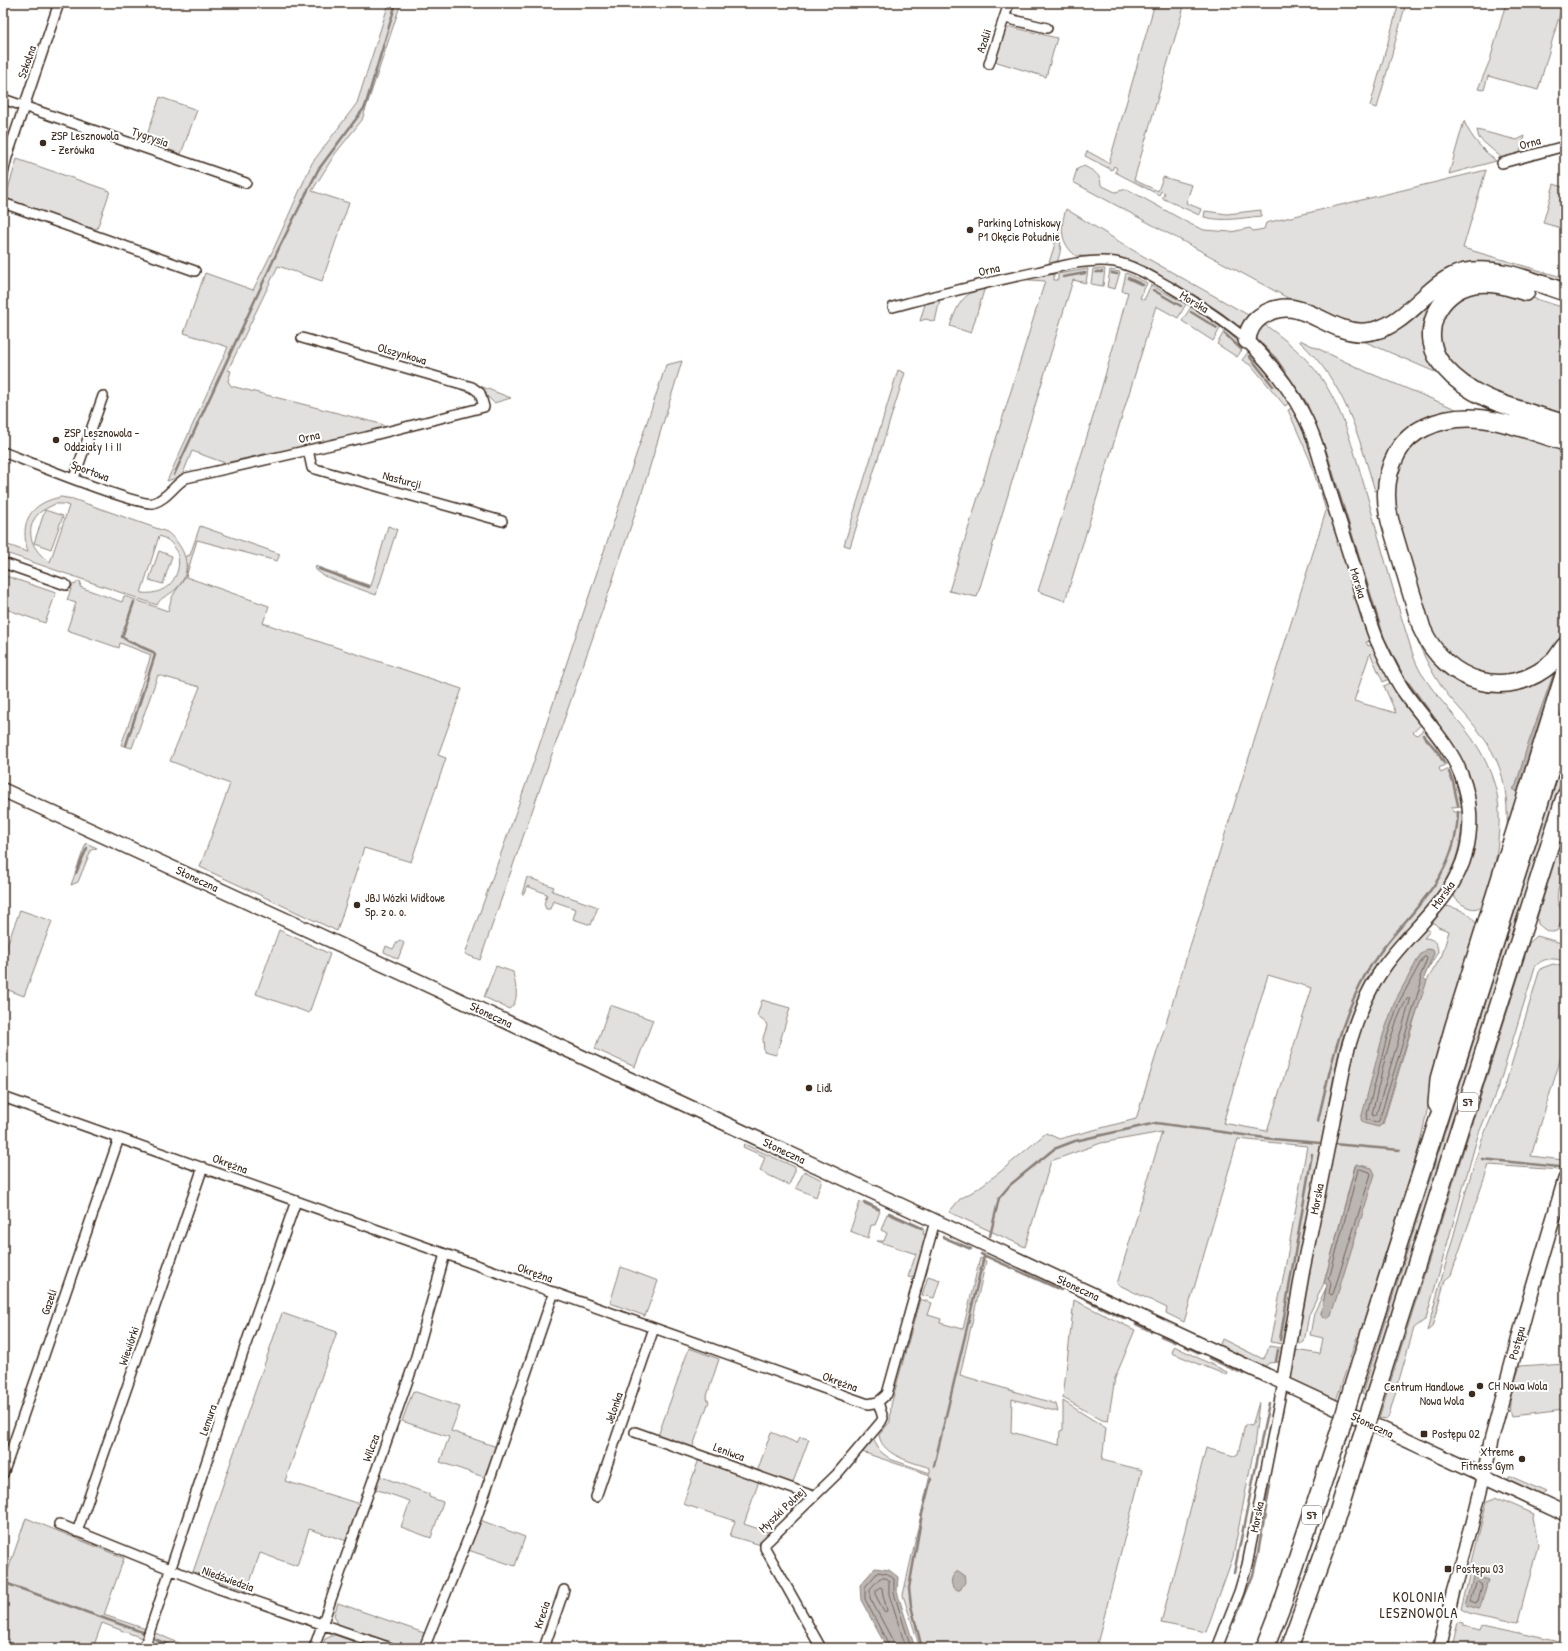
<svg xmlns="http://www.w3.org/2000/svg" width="1568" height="1651" font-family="'Patrick Hand',sans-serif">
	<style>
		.green { fill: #e2e0de; stroke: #8e857e; fill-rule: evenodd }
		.water { fill: #bcb6b3; stroke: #887e77 }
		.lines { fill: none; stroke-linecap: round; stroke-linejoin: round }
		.shore { stroke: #6f625a; stroke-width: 1 }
		.stream { stroke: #887e77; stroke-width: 2.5 }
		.minor-casing { stroke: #3b2a1e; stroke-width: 12 }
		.tertiary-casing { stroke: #3b2a1e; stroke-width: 15 }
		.secondary-casing { stroke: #3b2a1e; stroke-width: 16 }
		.motorway-casing { stroke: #3b2a1e; stroke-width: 20 }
		.minor { stroke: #fff; stroke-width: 9 }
		.tertiary { stroke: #fff; stroke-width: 12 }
		.secondary { stroke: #fff; stroke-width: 13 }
		.motorway { stroke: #fff; stroke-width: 17 }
		.motorway-bridge-casing { stroke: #3b2a1e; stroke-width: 20; stroke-linecap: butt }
		.motorway-bridge { stroke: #fff; stroke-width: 17 }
		.poi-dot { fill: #3b2a1e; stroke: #fff; stroke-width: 1.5 }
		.labels { text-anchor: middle; stroke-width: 4; stroke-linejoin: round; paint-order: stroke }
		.shield { fill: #fff; stroke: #766a62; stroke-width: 1 }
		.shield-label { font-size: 11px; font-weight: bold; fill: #3b2a1e }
		.street-label { font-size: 12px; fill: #3b2a1e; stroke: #fff }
		.poi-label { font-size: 12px; fill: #3b2a1e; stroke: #fff; text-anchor: start }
		.quarter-label { font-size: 14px; letter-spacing: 1px; fill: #3b2a1e; stroke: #fff }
	</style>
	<rect width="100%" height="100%" fill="#fff"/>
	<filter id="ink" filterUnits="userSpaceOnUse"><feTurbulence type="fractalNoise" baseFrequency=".025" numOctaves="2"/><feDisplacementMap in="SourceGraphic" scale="8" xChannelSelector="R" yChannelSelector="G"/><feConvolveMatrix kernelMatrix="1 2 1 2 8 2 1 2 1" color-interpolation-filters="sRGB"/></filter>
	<g filter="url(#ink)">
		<path class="green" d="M389,3h12l-39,117 -27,34 -23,37 37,12 -27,78 -44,-15 -50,104 3,1 -3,10 3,5 150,38 4,3 -9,2 3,3 -106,22v-2l-48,11 -33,-12 -10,25 -15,5 61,-134 -44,-14 21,-60 48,17 21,-42 38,-85 45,-60z
			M1155,3h30l-51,177 24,11 5,-14 29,8 -6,18 15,6 -2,6 -37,-17 3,-5 -4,-2 -2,4 -44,-23 2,-4 -3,-2 -2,4 -27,-14 2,-5 22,12z
			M1399,3h7l-29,105 -7,-2z
			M1506,3h57l-25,87 -50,-14 -4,14 -6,-1 12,-29z
			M1011,27l46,11 -11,39 -52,-16 9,-30z
			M160,97l37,13 -16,44 -36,-13z
			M1464,121c7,17 18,28 32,40l-47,13z
			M1477,130l40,10 8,-4 -6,19 -16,4 -24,-21z
			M17,159l93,32 -13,38 -16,-3 -76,-27z
			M1084,166c9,5 17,8 17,19l14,7 12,-3 63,35 14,6 27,2 19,-4 3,3 11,-2 2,-6 220,-53 -23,78 102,30v9l-77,-21 -100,53 -31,8 -58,-23 -226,-122 4,-13z
			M1554,184l11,4v41l-22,-6z
			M1066,209l70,43 114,64 -5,10h-7l-16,-13 -23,-15 -58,-33 -15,-6 -17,-2 -33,-1c-16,-13 -16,-29 -10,-47z
			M1261,210v6c-19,2 -38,6 -57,1l1,-6 22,3z
			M1059,231c2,13 3,21 -3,33l-8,2z
			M1088,269l-2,14 -13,-3 -96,317 -28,-6 96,-310 -28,-2 32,-7v3l5,-1v6h4v-6z
			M1093,269h12l-2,17 -12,-2z
			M1110,270l10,2 -5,17 -8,-2z
			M1126,273l21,10 -7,15 4,2 7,-15 35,19 -8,14 -22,-12 -91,295 -27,-10c32,-99 64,-198 90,-299l-6,-1z
			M1496,279l-65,35 18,64 -95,-41 80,-42z
			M985,287l-14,46 -21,-7c7,-20 12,-33 35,-39z
			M1490,288l20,3 55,17v107l-91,-31 -29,-23 -8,-35 16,-27z
			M940,299l-5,23 -9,-3 -6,2 5,-17z
			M1191,307l30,20 -8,14 -31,-20z
			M1261,322c23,16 45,34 61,57 23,35 33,76 45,116 15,55 30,110 47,163 3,7 6,14 10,19 24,37 55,58 69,103 4,11 6,23 6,35 1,18 -5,73 -14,87 -3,5 -9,8 -15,6 -6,-2 -11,-5 -15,-10l-1,-4 19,-96 -86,-145 -60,-187 -72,-124v-7z
			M1225,330l19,17 -7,10 -20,-13z
			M1300,340l67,32 96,40 -31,5 -54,73 -3,1c-17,-57 -30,-108 -75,-149z
			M1249,351l29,34 11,18 -4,3 -33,-40 -10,-6z
			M682,361l-42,138 -32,95 -128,366 -15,-6 68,-190 133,-399z
			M898,370l7,3 -55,174 -6,-2z
			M475,384l36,14 -17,5z
			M1292,408l14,28 16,52 -3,1 -9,-29 -22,-50z
			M1469,423l11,1 85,26v184l-15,22 -26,16 -26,6 -37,-11 -31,-33 -37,-115 -2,-44 29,-40z
			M1325,492l14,49 -3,1 1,4 4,-1 15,49 -4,1 1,4 4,-1 14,43 -5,1 2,4 4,-1 17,34 -6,3 -13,-29 -16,48 42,12 -12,-27 6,-3 14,21 17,21 -8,7 4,3 7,-6 9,11 15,23 -9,5 2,5 10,-5 3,8 8,30 -10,1 1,5h9c0,19 -2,38 -10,56 -19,42 -61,70 -83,111 -11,19 -20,40 -27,61 -8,29 -13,65 -19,95 -15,69 -28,139 -40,209l-13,-2 14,-68 23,-128 -69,-7 -54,183 -18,-9 1,-5 -50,-24 45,-152 -61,11 -50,18 -26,86 -76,-35 11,-13 14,-8 26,-19 46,-39 13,6 77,-20 190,-608 -5,-18zM1268,975l44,13 -45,143 -44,-8z
			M61,497l12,2 94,33c18,14 28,39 9,57 -7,7 -15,7 -19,16l-154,-53 2,-8 23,8c-9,-30 2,-49 33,-55zM55,504h9l5,2 -19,56c-17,-10 -27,-31 -12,-48 5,-5 12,-7 17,-10zM159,536c32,9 24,62 -18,57z
			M45,510l18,6 -12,33 -17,-6z
			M200,526l80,28 -3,7 -80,-21 -11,37 83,29 -6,17 199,66 -24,66 8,3 -35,104 -47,-14 -27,83 -137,-64 30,-83 -60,-23 30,-74 -42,-12 -26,73 -11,-3 12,-33 18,-57 -31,-12 -1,5 -52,-18 9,-27 -9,-3 6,-16 2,1 3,-4 3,1 -1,5 42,15 2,-6 44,15c2,-6 3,-14 7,-19 10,-14 14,-17 11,-36l4,-1z
			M388,526l9,3 -21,66 -52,-19 -8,-6 -1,-4 56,20z
			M159,551l13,5 -9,28 -14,-4z
			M3,575l53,18 -11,30 -42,-15z
			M1415,634l71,52 79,-26 -56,177 -2,-1c1,-26 0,-53 -11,-77 -11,-23 -27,-40 -44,-59 -17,-20 -28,-42 -37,-66z
			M1565,752v16l-199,628 -4,-2z
			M1565,827c0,11 1,23 0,35 -1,17 -16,36 -1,50l-6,18c-8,5 -13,0 -20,-6l-1,-6z
			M86,843l11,5 -6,2 -13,32 -7,3z
			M527,877l27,10 -2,4 46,16 -7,18 -18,-6 3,-10 -23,-8 -3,8h-4l-2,-5 3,-10 -20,-8 -3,8h-2z
			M1446,906c11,2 29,8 31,21l-44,157 -14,63 -60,190h-2l-21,64 -43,-20 -3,-6 5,-25 25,4 3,-16 -13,-3 4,-22 12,-25 -5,26 34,-148 -31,117 -15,32 -5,27 -4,2 -5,-1 56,-295 29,-71 46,-49 4,3 -6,7c9,0 14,5 14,14l-12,20 8,-19 -5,-4 -51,178 5,-3 42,-140 17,-29 7,-24 -11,-4 -7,-7 10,-13z
			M20,910l32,11 -28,75 -21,-8v-32z
			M279,930l51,24 -21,59 -53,-19z
			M1537,936l28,8v17c-12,-3 -22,-4 -30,6l-36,118 -21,50 -52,184 -12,9 -25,87 -2,4 -8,-1 150,-475z
			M400,940l4,3 -6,16 -14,-7 2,-6 7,3 5,-8z
			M1553,964l12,3v77l-34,112 32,4 -3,10 -71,-5 -38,110 -6,5 -13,47 -5,4 41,-147 14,-45 23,-53 34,-114 3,-4z
			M496,966l17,6c2,12 8,29 -4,37l-25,-12z
			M762,1000l28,8 -14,47 -12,-3 -1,-14 4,-12 -1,-3 -9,-7z
			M610,1005l43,15 -18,47 -40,-18z
			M744,1144l51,23v4l-6,14 -29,-14 5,-14 -22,-10z
			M804,1171l18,9 -6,17 -20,-9z
			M860,1202l20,9 -5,14h-4l-3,13 -18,-7z
			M887,1214l37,16 -1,4 3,1 -11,39 -4,4 -3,-1 8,-23 -39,-13h7l3,-8 -6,-3z
			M980,1258l6,3 -26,114 96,29 2,8 -46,-13 -1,33 48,13 1,-14 3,-1v-29l43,27 -4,32 40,10 -46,178h-176l-17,-53 27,-120 -68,-23 11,-13 7,12 10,8 40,14v-5c-17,-6 -48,-12 -51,-33l11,-13 1,-17 29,-106 12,4 -4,12 13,4 -1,4 23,6z
			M621,1267l37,14 -13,35 -35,-13z
			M928,1276l12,4 -6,18 -12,-3z
			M1074,1300l61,30 -20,48 -7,43 -6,-1 -39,-22z
			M282,1313l55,19 -52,149 75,23 -13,37 -38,-12 -12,37 -37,-13 -13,38 -54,-19z
			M1222,1339l41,20 4,-6 2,-7 13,2 -3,14 -10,1 -5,4 -2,-1 -43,-19z
			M1174,1346l53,26 -1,3 -54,-22z
			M689,1348l30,11 -13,40 3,2 -17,48 -34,-13z
			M1565,1363v47l-54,6c-5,-11 5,-38 9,-50z
			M413,1391l47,16 -9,24 46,16 -13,30 -44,-15 9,-25 -47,-16z
			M1259,1402l-5,46 -21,109 -27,75 -45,-9 45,-175 28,8 4,-2 7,-29 7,1z
			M771,1432l26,11 3,-6 9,2 -17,46 -35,-13z
			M699,1459l60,22 -15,43 24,8 6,-1 -13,14 -31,-9 5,-15 -52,-17z
			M379,1476l50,18v3l14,5 -12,36 -30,-11 9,-26 -35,-12z
			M1508,1476h2l36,16 -4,3 -35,-16z
			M1495,1497l39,17 -1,4 5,26 -20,78 -2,1 -47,-11 -8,-4 26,-108z
			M26,1518l98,40 -20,57 42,14 -4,9 -40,-15 -9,25h-90v-72h3z
			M480,1520l45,17 -10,29 -47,-16z
			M338,1603l89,31c-3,4 -6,13 -12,14 -18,3 -60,-16 -77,-24l-4,-9z
			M1458,1622l5,1v3l16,4 2,-5 84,18v5h-113z
			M153,1632l37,16c-16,0 -26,2 -40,-7z
			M334,1635h1l37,13h-50l3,-9z"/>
		<path class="water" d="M1556,667h4l-41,126 -6,-4 3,-4 11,-38z
			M1427,949l6,1 1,3 -10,25 3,3 -17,50 -28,93 -4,3 -15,-4 -2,-4 22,-84 12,-34 25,-46z
			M1356,1164l16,4 3,6 -44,141 -4,3 -5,-1 -1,-3 6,-30 -3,-1z
			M875,1568l14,2 9,7 -1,15 18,56h-28l-26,-48 -1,-15z
			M958,1571l6,4 1,7 -5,8h-5c-6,-6 -4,-15 3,-19z
			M1473,1576l15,4 -8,28 -14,-4z"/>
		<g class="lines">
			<path class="shore" d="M1426,957l1,2 -7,18 1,6 -42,138 -2,1 -10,-2 -1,-2 21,-81 12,-35 24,-44z
				M1409,998l1,3 -34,114 -3,1 -1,-2c9,-36 17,-84 35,-115z
				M1360,1169l10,3 1,2 -38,120 -2,1 -2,-2 2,-9 -2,-5 29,-109z
				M1478,1582l4,3 -4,16 -2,1 -5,-3 5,-16z
				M880,1587l2,1 1,7 4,15 -1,2 -2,-1 -8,-15v-5z
				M890,1648l-25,-49v-12l13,-15 10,2 6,5v14l17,55
				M895,1648l-1,-5 -24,-45v-9l10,-11h5l4,3v13l17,54"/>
			<path class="stream" d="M1096,272h6
				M1112,273l5,1
				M1063,277l22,-4
				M1128,278l15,7
				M1153,290l28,16
				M1191,312l26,16
				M1225,334l16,15
				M1262,345l14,14 30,44 20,49 58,187 19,37 34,46
				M1249,356l24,30
				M174,475l105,-227 39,-78 47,-63 31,-104
				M319,569l50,18
				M1423,735l14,16 7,12
				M126,745l29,-90 -2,-3 -25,-11 -6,-4 12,-35
				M1449,772l4,10 5,23
				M76,873l11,-25
				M1318,1121c11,-49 22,-99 46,-144 33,-60 92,-88 94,-165
				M1333,1144l67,6
				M1482,1159l77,8
				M864,1202l15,7
				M889,1213l33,15
				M990,1236l9,-38 11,-13 44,-36 21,-8 81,-18 117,16 47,4
				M943,1237l28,12
				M981,1254l80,36
				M1088,1301l38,18
				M1136,1324l15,7
				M1161,1336l14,6
				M1280,1340l32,-186
				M1185,1346l15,7
				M1209,1358l35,16
				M1276,1361l2,-11
				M934,1466l50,-210
				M1234,1573l35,-170
				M5,1583l140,50
				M1234,1622l19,-47 5,-22 12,-68
				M155,1639l20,9
				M922,1648l-11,-42 -2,-18 13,-74 9,-35
				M1433,1648l1,-7"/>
			<defs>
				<path id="minor" d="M1005,18l42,10
					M989,64l20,-61
					M3,99l243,84
					M1502,163l63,-17
					M3,174l4,-17 52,-154
					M3,203l192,68
					M893,307c48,-13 96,-25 144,-35 25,-6 52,-14 78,-10 20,4 37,15 55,25 27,16 53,33 77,53
					M308,450l4,18 190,53
					M3,452c21,8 137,55 150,51 13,-3 22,-19 33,-25l180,-41 118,-30 -4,-14 -8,-6 -170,-49
					M74,478l29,-82
					M3,563l63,22
					M3,1097l865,307 10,-2 9,-8 48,-173
					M635,1432l178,64
					M3,1474l116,-336
					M596,1497l58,-169
					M59,1524l158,64 174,60
					M77,1532l126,-365
					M144,1648l107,-319 45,-128
					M314,1648l101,-288 30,-106
					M424,1648l52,-129 78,-227
					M544,1648l20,-58
					M821,1648l-56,-100v-4l72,-70 44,-52 2,-4 -5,-16
					M1217,1648l22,-56 8,-27 36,-182"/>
				<path id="tertiary" d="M1440,1648l13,-57 18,-62 13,-53"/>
				<path id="secondary" d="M1247,340c22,22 42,46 56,74 12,22 18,48 25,72 9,29 18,57 27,85 7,23 13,47 22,69 8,17 16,35 26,50 20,29 47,54 59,87 9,23 10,51 4,75 -12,47 -55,77 -82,115 -18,25 -28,54 -37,84l-44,218 -20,114
					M3,790l405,186 1157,538
					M1484,1476l7,-35 35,-130 39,-132"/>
				<path id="motorway" d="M1526,292c-17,-5 -34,-11 -51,-8 -40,7 -58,54 -30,84 29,34 79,42 120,56
					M1247,340c1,-10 5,-17 13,-23 39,-28 66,18 105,15 42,-2 62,-52 100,-60 33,-6 69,10 100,20
					M1565,442c-45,-14 -93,-37 -139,-15 -12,5 -23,15 -29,26 -12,22 -13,45 -7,68l32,108c24,54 86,74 132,32 4,-4 7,-10 11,-15
					M1437,1104l2,-25 15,-53 111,-354
					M1352,1389l213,-666
					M1374,1398l191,-601
					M1265,1648l19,-49 56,-169
					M1289,1648l47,-129 25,-80"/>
			</defs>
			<use href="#minor" class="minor-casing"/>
			<use href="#tertiary" class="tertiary-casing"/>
			<use href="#secondary" class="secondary-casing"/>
			<use href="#motorway" class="motorway-casing"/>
			<use href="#minor" class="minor"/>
			<use href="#tertiary" class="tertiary"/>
			<use href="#secondary" class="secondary"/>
			<use href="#motorway" class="motorway"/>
			<defs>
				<path id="motorway-bridge" d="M1340,1430l12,-41
					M1361,1439l13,-41"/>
			</defs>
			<use href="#motorway-bridge" class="motorway-bridge-casing"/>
			<use href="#motorway-bridge" class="motorway-bridge"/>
		</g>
	</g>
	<g class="poi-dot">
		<circle cx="43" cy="143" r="4"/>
		<circle cx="970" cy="230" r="4"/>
		<circle cx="56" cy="440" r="4"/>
		<circle cx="357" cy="905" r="4"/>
		<circle cx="809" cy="1088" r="4"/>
		<circle cx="1480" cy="1386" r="4"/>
		<circle cx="1472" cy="1394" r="4"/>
		<rect x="1420" y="1430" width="8" height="8" rx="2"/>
		<circle cx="1522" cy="1459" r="4"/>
		<rect x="1444" y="1565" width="8" height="8" rx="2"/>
	</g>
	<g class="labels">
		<g class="shield">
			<rect x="1458" y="1093" width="20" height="18" rx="3"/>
			<rect x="1302" y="1506" width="20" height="18" rx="3"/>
		</g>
		<g class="shield-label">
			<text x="1468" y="1106">S7</text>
			<text x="1312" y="1519">S7</text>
		</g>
		<g class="street-label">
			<text transform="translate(984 41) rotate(-72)" y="4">Azalii</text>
			<text transform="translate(27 62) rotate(-71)" y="4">Szkolna</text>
			<text transform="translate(150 137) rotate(19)" y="4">Tygrysia</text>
			<text transform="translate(1530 143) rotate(-15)" y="4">Orna</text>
			<text transform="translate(989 270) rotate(-13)" y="4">Orna</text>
			<text transform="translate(1194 302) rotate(31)" y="4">Morska</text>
			<text transform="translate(402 354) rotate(16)" y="4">Olszynkowa</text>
			<text transform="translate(309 437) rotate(-13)" y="4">Orna</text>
			<text transform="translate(90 471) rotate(20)" y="4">Sportowa</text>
			<text transform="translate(402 480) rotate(15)" y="4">Nasturcji</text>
			<text transform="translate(1358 583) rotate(73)" y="4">Morska</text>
			<text transform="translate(197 879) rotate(25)" y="4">Słoneczna</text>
			<text transform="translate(1443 895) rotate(-54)" y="4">Morska</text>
			<text transform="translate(491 1015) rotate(25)" y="4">Słoneczna</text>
			<text transform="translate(784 1151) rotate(25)" y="4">Słoneczna</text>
			<text transform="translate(230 1164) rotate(20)" y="4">Okrężna</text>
			<text transform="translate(1317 1199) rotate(-79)" y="4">Morska</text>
			<text transform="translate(535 1273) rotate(19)" y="4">Okrężna</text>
			<text transform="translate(1078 1288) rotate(25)" y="4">Słoneczna</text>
			<text transform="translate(49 1302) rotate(-71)" y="4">Gazeli</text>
			<text transform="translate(1517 1343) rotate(-75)" y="4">Postępu</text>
			<text transform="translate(129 1346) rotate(-71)" y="4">Wiewiórki</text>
			<text transform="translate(840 1382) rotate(20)" y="4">Okrężna</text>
			<text transform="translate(614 1408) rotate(-71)" y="4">Jelonka</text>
			<text transform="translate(208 1420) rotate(-71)" y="4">Lemura</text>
			<text transform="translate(1372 1425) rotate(25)" y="4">Słoneczna</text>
			<text transform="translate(371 1448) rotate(-70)" y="4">Wilcza</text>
			<text transform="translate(729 1452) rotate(20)" y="4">Leniwca</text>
			<text transform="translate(782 1510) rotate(-44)" y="4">Myszki Polnej</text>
			<text transform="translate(1257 1517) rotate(-79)" y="4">Morska</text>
			<text transform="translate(228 1579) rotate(20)" y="4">Niedźwiedzia</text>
			<text transform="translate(542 1615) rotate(-72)" y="4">Krecia</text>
		</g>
		<g class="poi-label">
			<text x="51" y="140">ZSP Lesznowola<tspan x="51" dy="14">- Zerówka</tspan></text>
			<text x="978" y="227">Parking Lotniskowy<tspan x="978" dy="14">P1 Okęcie Południe</tspan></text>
			<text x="64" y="437">ZSP Lesznowola -<tspan x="64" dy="14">Oddziały I i II</tspan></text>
			<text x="365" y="902">JBJ Wózki Widłowe<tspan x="365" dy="14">Sp. z o. o.</tspan></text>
			<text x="817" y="1092">Lidl</text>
			<text x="1488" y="1390">CH Nowa Wola</text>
			<text x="1464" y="1391" text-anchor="end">Centrum Handlowe<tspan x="1464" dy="14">Nowa Wola</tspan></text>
			<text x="1432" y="1438">Postępu 02</text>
			<text x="1514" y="1456" text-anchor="end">Xtreme<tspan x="1514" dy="14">Fitness Gym</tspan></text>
			<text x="1456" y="1573">Postępu 03</text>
		</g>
		<g class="quarter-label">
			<text x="1419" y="1602">KOLONIA<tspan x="1419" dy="16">LESZNOWOLA</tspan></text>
		</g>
	</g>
	<rect width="1568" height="1651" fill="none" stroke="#fff" stroke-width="16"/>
	<rect x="8" y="8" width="1552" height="1635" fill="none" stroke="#3b2a1e" stroke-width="1.5" filter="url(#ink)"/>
</svg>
